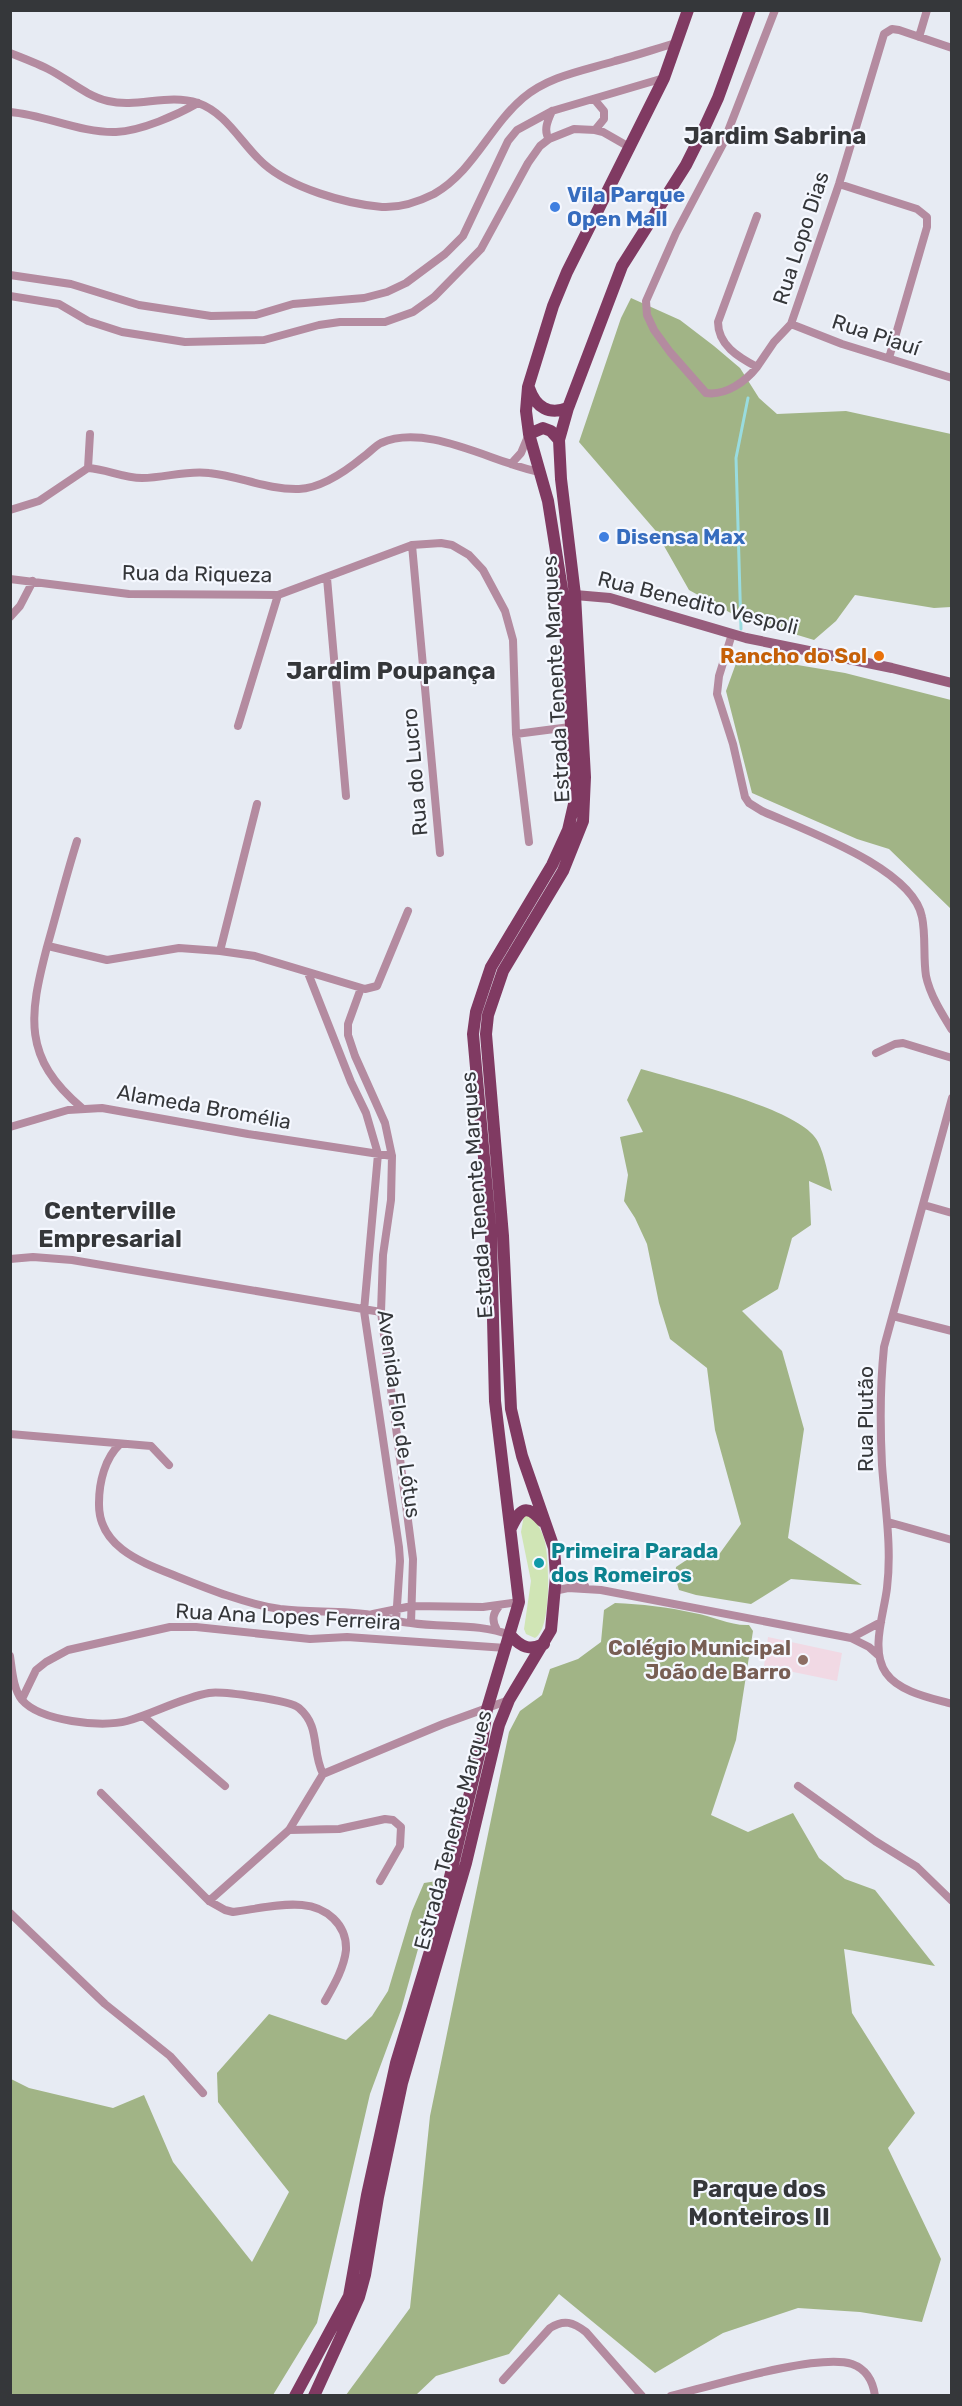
<svg xmlns="http://www.w3.org/2000/svg" width="962" height="2406" font-family="Rubik,sans-serif">
	<style>
		.education { fill: #f1d9e4 }
		.green { fill: #d0e5b5 }
		.forest { fill: #a1b486 }
		.lines { fill: none; stroke-linecap: round; stroke-linejoin: round }
		.stream { stroke: #99dcdf; stroke-width: 3 }
		.street { stroke: #b48ba0; stroke-width: 8 }
		.secondary { stroke: #975d7c; stroke-width: 10 }
		.primary { stroke: #803a62; stroke-width: 12 }
		.shop-dot { fill: #3f7fe0; stroke: #f5f8ff; stroke-width: 2 }
		.food-dot { fill: #e8710a; stroke: #f5f8ff; stroke-width: 2 }
		.culture-dot { fill: #0f9aa8; stroke: #f5f8ff; stroke-width: 2 }
		.education-dot { fill: #8d6e63; stroke: #f5f8ff; stroke-width: 2 }
		.labels { text-anchor: middle; stroke-width: 4.5; stroke-linejoin: round; paint-order: stroke }
		.shop-label { font-size: 21px; font-weight: bold; fill: #366cbe; stroke: #f5f8ff; text-anchor: start }
		.street-label { font-size: 21px; fill: #35373a; stroke: #f5f8ff }
		.food-label { font-size: 21px; font-weight: bold; fill: #c56008; stroke: #f5f8ff; text-anchor: end }
		.culture-label { font-size: 21px; font-weight: bold; fill: #0d838f; stroke: #f5f8ff; text-anchor: start }
		.education-label { font-size: 21px; font-weight: bold; fill: #785e54; stroke: #f5f8ff; text-anchor: end }
		.quarter-label { font-size: 24px; font-weight: bold; fill: #35373a; stroke: #f5f8ff }
	</style>
	<rect width="100%" height="100%" fill="#e7ebf3"/>
	<path class="education" d="M768,1637l74,16 -5,28 -73,-15z"/>
	<path class="green" d="M524,1515l9,2c5,8 10,16 12,25 4,18 7,87 -10,96l-9,-4 -2,-5 7,-48 -10,-49z"/>
	<path class="forest" d="M631,298l49,22 34,26 26,22 19,30 18,16 69,-3 105,23v173l-17,1 -79,-13 -19,26 -22,19 -76,-23 -49,-27 -34,-60 -76,-88 42,-124z
		M739,655l106,18 106,27v209l-62,-60 -32,-10 -105,-46 -26,-102z
		M641,1069c37,11 162,40 177,73 7,14 10,33 14,49l-23,-10 2,44 -19,13 -14,51 -36,22 40,40 22,78 -16,109 74,47 -71,-6 -40,25 -55,-9 -17,-5 -4,-14 1,-9 12,-8 27,1 26,-36 -26,-94 -8,-62 -37,-29 -11,-36 -12,-59 -12,-26 -11,-17 4,-26 -8,-38 23,-5 -16,-32z
		M615,1603c26,1 53,4 79,10 18,3 37,13 55,12l4,6 -17,109 -25,75 37,17 45,-19 26,45 26,21 30,11 60,76 -91,-17 8,64 63,100 -27,35 53,111 -19,63 -62,-10 -62,-4 -75,25 -68,40 -96,-79 -50,60 -73,22 -20,19h-70l64,-87 20,-192 79,-384 11,-21 22,-16 8,-26 28,-10 23,-17 3,-32z
		M437,1881l-36,129 -31,84 -53,229 -44,72h-262v-316l18,9 84,20 31,-13 29,67 79,100 37,-70 -71,-90 -1,-29 52,-59 77,26 26,-24 16,-25 24,-80 12,-28z"/>
	<g class="lines">
		<path class="stream" d="M741,629l-5,-171 12,-60"/>
		<path class="street" d="M919,37l8,-27
			M10,53c13,5 26,10 38,16 20,10 38,27 60,32 30,7 60,-8 90,2 29,10 44,42 66,61 27,24 82,40 118,43 18,1 36,-5 52,-13 40,-23 55,-67 89,-96 26,-22 59,-27 92,-37 20,-5 40,-12 61,-18
			M594,99l10,12v8l-9,11
			M10,112c36,3 70,21 106,20 25,-1 61,-17 82,-29
			M549,139c-6,-9 -1,-19 3,-28
			M839,184l78,25 10,8v10l-38,131
			M757,216l-39,106c0,23 20,35 39,45l17,-25 17,-18
			M10,275l61,9 68,21 72,11 45,-1 37,-11 71,-6 23,-6 19,-9 39,-29 18,-18 45,-95 9,-11 35,-19 112,-33
			M10,296l49,8 29,17 34,11 63,10 79,-2 55,-15 21,-3h45l28,-10 21,-15 47,-48 47,-86 12,-17 9,-7 25,-10 21,1 8,2 28,16
			M791,324l48,-140 45,-150 8,-5 7,1 53,18
			M791,324l51,20 110,34
			M757,367c-11,14 -31,29 -51,26l-36,-41 -16,-22 -7,-15 -1,-14 30,-68 47,-89 52,-134
			M511,464l10,-11 8,-19
			M88,468l2,-34
			M10,510l29,-9 49,-33c18,1 35,10 54,10 23,0 44,-8 67,-5 30,3 59,17 90,16 23,-1 47,-18 64,-32 6,-4 12,-11 18,-14 46,-21 114,21 159,29
			M412,545l28,308
			M327,578l19,218
			M10,579l119,15 149,1 134,-50 29,-2 11,2 17,10 14,15 22,41 8,29 3,94 13,108
			M10,617l10,-11 13,-25
			M732,634l-13,42 -2,18 16,50 12,53 4,6 13,8c42,19 151,57 160,106 4,19 1,40 4,59 4,19 16,38 26,54
			M238,726l40,-131
			M516,734l54,-7
			M77,841c-11,35 -20,71 -30,106 -18,69 -25,111 35,161
			M48,946l59,14 72,-12 41,3 35,5 110,33 12,-3 31,-75
			M220,951l37,-147
			M308,973l43,109 15,31 12,41 -14,157 35,236 1,14 -4,60
			M361,988l-13,36v11l7,21 30,67 7,33 -1,44 -8,55 -2,57 32,247 -2,64
			M876,1053l19,-9 8,-1 49,15
			M952,1098l-68,249c-4,39 -4,79 -2,118 3,42 10,82 5,123 -3,26 -17,62 -1,85 13,19 45,25 66,31
			M10,1127l58,-17 34,-2 146,26 144,22
			M924,1205l28,8
			M10,1259l23,-2 39,3 309,52
			M893,1316l59,15
			M10,1434l141,12 18,19
			M120,1444c-15,14 -21,38 -21,59 -1,42 39,58 72,71 35,14 71,29 109,35 30,4 61,1 91,6 13,2 26,7 40,8 33,5 68,0 99,12
			M888,1522l64,18
			M557,1571l7,7 21,8
			M554,1591l14,-3 33,2 250,48 30,-16
			M373,1614l39,-8 71,1 36,-5
			M497,1630c-6,-10 -4,-17 3,-25
			M851,1638l18,9 9,8
			M10,1656c2,13 3,33 12,44 18,21 80,28 105,21 28,-8 54,-23 82,-28 13,-2 81,7 90,15 22,19 12,42 24,66
			M22,1699l14,-29 10,-8 22,-12 102,-23h26l114,12 37,-2 159,11
			M143,1716l82,70
			M323,1774l120,-50 66,-24
			M798,1786l77,55 42,26 35,34
			M101,1793l108,108 16,9 8,2c23,-3 47,-9 69,-7 24,2 45,19 44,45 -2,18 -12,35 -21,51
			M289,1830l50,-1 46,-10 8,1 8,7 -1,19 -20,35
			M209,1901l80,-71 34,-56
			M10,1913l95,91 65,52 33,37
			M503,2380l47,-52c14,-9 23,-6 36,4l56,64
			M671,2396c40,-10 146,-43 181,-32 14,5 21,17 23,32"/>
		<path class="secondary" d="M575,595l35,3 136,40 146,30 60,15"/>
		<path class="primary" d="M529,388c7,20 20,27 39,20
			M529,434l14,-6 8,3 8,9
			M511,1528c9,-19 15,-25 31,-7
			M510,1635c11,12 19,16 34,9
			M295,2396l54,-100 18,-101 29,-132 45,-148 41,-173 5,-33 32,-107 -24,-201 -4,-165 -18,-202 3,-22 15,-45 61,-102 16,-35 6,-26 -1,-46 -10,-163 -15,-94 -19,-67 -3,-23 2,-24 25,-81 14,-34 97,-194 24,-68
			M314,2396l45,-99 6,-22 13,-78 24,-114 64,-220 33,-138 10,-25 42,-70 5,-54 -2,-28 -32,-92 -11,-47 -8,-173 -17,-202 2,-19 15,-44 60,-100 20,-50 2,-44 -10,-182 -14,-116 -2,-39 9,-32 54,-142 64,-101 15,-30 17,-37 32,-88"/>
	</g>
	<g class="shop-dot">
		<circle cx="555" cy="207" r="6"/>
		<circle cx="604" cy="537" r="6"/>
	</g>
	<circle class="food-dot" cx="879" cy="656" r="6"/>
	<circle class="culture-dot" cx="539" cy="1563" r="6"/>
	<circle class="education-dot" cx="803" cy="1660" r="6"/>
	<g class="labels">
		<g class="shop-label">
			<text x="567" y="202">Vila Parque<tspan x="567" dy="24">Open Mall</tspan></text>
			<text x="616" y="544">Disensa Max</text>
		</g>
		<g class="street-label">
			<text transform="translate(801 238) rotate(-72)" y="7">Rua Lopo Dias</text>
			<text transform="translate(876 335) rotate(18)" y="7">Rua Piauí</text>
			<text transform="translate(197 574) rotate(1)" y="7">Rua da Riqueza</text>
			<text transform="translate(698 603) rotate(14)" y="7">Rua Benedito Vespoli</text>
			<text transform="translate(556 679) rotate(-93)" y="7">Estrada Tenente Marques</text>
			<text transform="translate(415 772) rotate(-95)" y="7">Rua do Lucro</text>
			<text transform="translate(204 1107) rotate(10)" y="7">Alameda Bromélia</text>
			<text transform="translate(477 1195) rotate(-94)" y="7">Estrada Tenente Marques</text>
			<text transform="translate(399 1414) rotate(82)" y="7">Avenida Flor de Lótus</text>
			<text transform="translate(866 1419) rotate(-90)" y="7">Rua Plutão</text>
			<text transform="translate(288 1617) rotate(3)" y="7">Rua Ana Lopes Ferreira</text>
			<text transform="translate(453 1830) rotate(-75)" y="7">Estrada Tenente Marques</text>
		</g>
		<g class="food-label">
			<text x="867" y="663">Rancho do Sol</text>
		</g>
		<g class="culture-label">
			<text x="551" y="1558">Primeira Parada<tspan x="551" dy="24">dos Romeiros</tspan></text>
		</g>
		<g class="education-label">
			<text x="791" y="1655">Colégio Municipal<tspan x="791" dy="24">João de Barro</tspan></text>
		</g>
		<g class="quarter-label">
			<text x="775" y="144">Jardim Sabrina</text>
			<text x="391" y="679">Jardim Poupança</text>
			<text x="110" y="1219">Centerville<tspan x="110" dy="28">Empresarial</tspan></text>
			<text x="759" y="2197">Parque dos<tspan x="759" dy="28">Monteiros II</tspan></text>
		</g>
	</g>
	<rect width="962" height="2406" fill="none" stroke="#35373a" stroke-width="24"/>
</svg>
